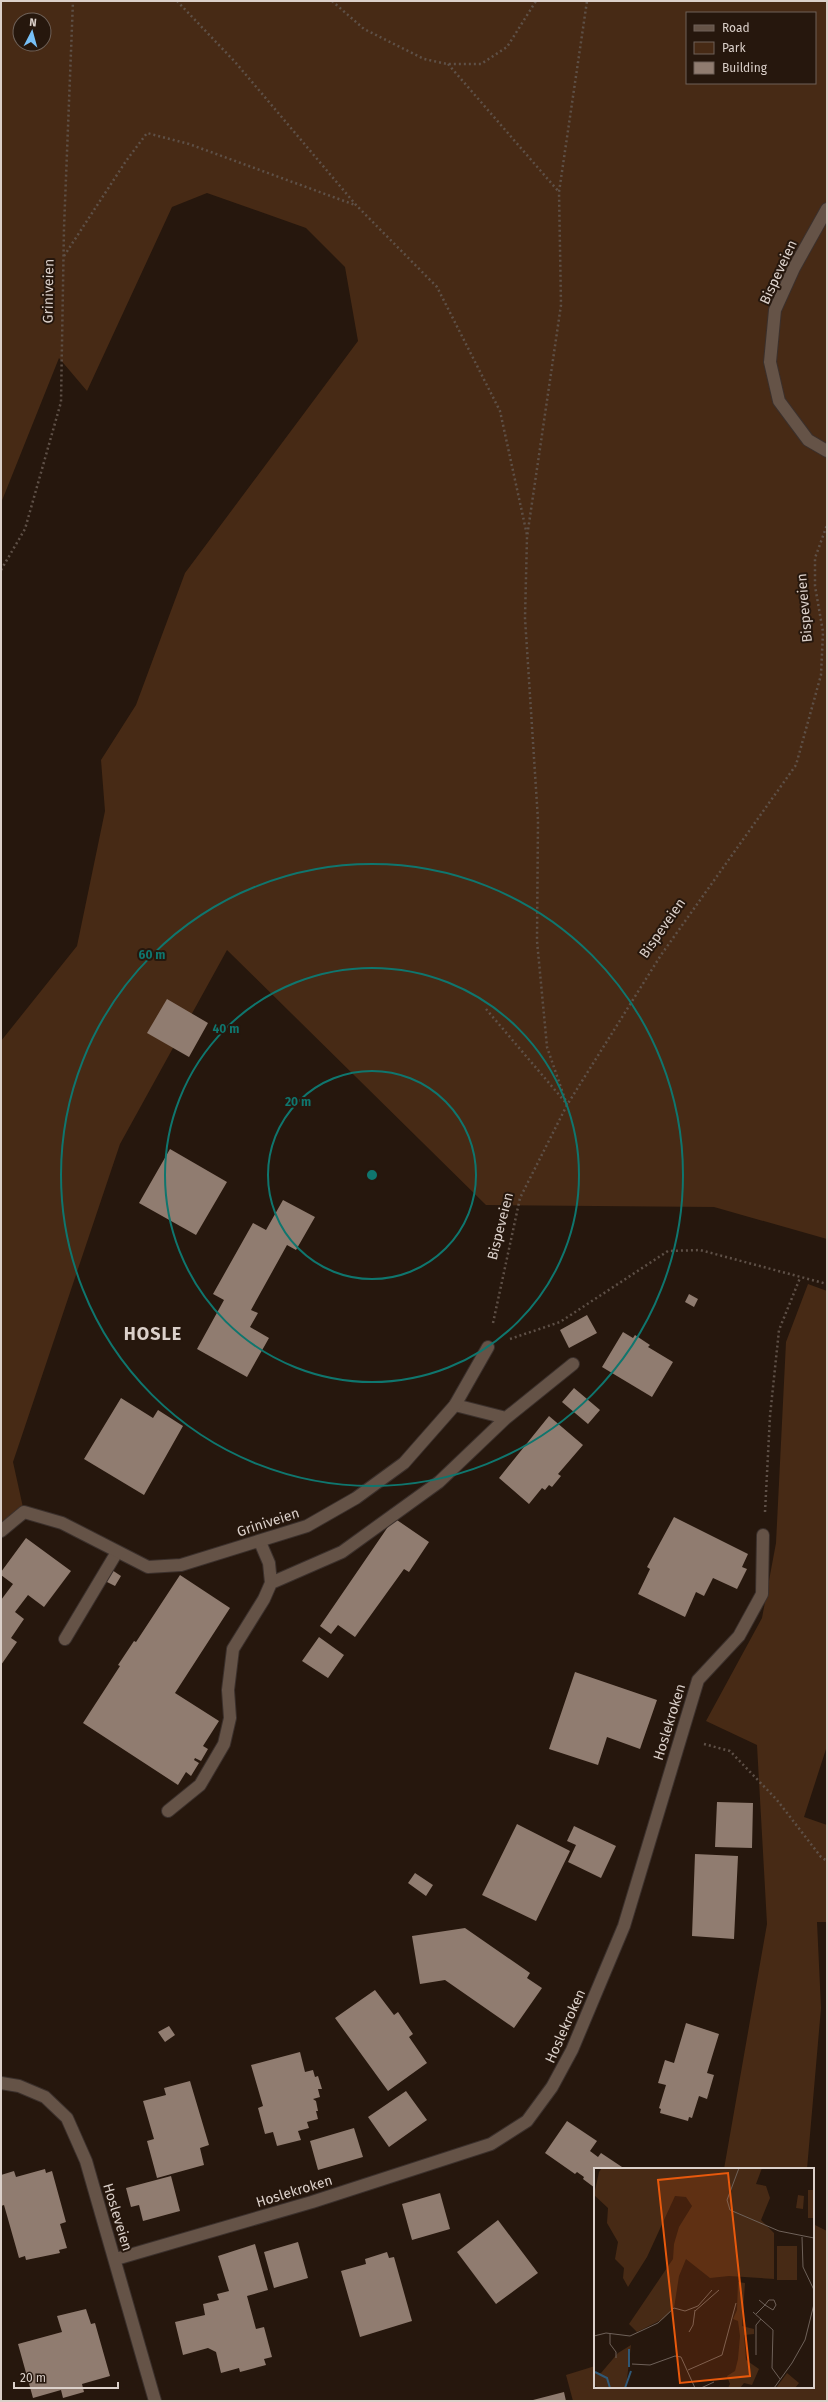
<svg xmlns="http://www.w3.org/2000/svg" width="828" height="2402" font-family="'Fira Sans',sans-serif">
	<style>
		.green { fill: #472a15; fill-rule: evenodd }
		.building { fill: #907c70 }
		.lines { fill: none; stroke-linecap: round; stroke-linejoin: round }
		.lane-casing { stroke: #3b302c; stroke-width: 14 }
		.street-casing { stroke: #3b302c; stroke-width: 14 }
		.secondary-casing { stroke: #3b302c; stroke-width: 14 }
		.path { stroke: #5e5047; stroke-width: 2.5; stroke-dasharray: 2 3; stroke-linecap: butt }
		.lane { stroke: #655347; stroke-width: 12 }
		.street { stroke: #655347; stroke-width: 12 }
		.secondary { stroke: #655347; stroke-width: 12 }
		.ring { fill: none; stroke: #0f766e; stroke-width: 2 }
		.labels { text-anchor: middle; stroke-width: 4; stroke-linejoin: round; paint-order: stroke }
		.street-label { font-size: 14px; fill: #dbd0ca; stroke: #26170d }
		.district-label { font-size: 18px; font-weight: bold; letter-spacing: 1px; fill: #dbd0ca; stroke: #26170d }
		.inset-river { fill: none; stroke: #305876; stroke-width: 2 }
		.inset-road { fill: none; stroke: #6e6159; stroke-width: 1 }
		.view { fill: #e8590c; fill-opacity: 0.15; stroke: #e8590c; stroke-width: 2 }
		.inset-edge { fill: none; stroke: #dbd0ca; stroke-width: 2 }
		.centre { fill: #0f766e; stroke: #26170d; stroke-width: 2 }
		.ring-label { font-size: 12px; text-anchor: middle; font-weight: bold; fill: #0f766e; stroke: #26170d; stroke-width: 4; stroke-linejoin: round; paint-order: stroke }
	</style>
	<rect width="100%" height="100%" fill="#26170d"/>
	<path class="green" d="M1,1h826v1238l-113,-32 -228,-2 -259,-255 -107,194 -107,318 11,50 -23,24v-495l76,-95 28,-135 -4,-51 35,-55 49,-132 173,-232 -13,-74 -39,-39 -99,-35 -35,14 -85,184 -28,-33 -58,145zM687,13h128v70h-128zM20,20h24v24h-24z
		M808,1284l19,7v455l-23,71 23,8v97h-10l4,86 -14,161h-83l43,-245 -10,-179 -51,-24 56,-103 14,-75 10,-201z
		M813,2224l14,7v170h-254l-7,-26 29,-9v21h218z"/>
	<path class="building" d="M167,999l41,24 -19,34 -42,-24z
		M170,1149l57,33 -31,53 -57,-32z
		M283,1200l32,17 -19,33 -9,-5 -36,65 7,3 -8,14 19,11 -22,39 -50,-28 27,-49 -11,-6 40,-71 13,7z
		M689,1294l9,5 -4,8 -9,-5z
		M587,1315l10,18 -28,15 -9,-18z
		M623,1332l10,6 2,-3 15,10 -2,2 25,15 -21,35 -50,-30z
		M574,1388l26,22 -12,14 -26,-22z
		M121,1398l32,20 5,-8 25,16 -39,69 -60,-36z
		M549,1416l34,29 -25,29 3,2 -9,11 -3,-2 -4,5 -3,-2 -13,16 -30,-26z
		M674,1517l74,37 -6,13 5,2 -10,20 -24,-11 -9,18 -8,-4 -11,25 -47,-23 12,-25 -3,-2z
		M394,1518l35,24 -20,30 -5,-3 -49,68 -17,-12 -7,9 -11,-8z
		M26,1538l45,33 -27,36 -16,-12 -13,17 9,7 -13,19 6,4 -16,23v-65l12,-16 -12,-9v-3z
		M112,1570l9,6 -6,10 -10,-5z
		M180,1575l50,33 -55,85 44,28 -16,25 5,3 -7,12 -6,-3 -1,2 5,3 -8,13 -5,-4 -8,13 -95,-62 37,-57 -2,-1 16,-24 2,1z
		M319,1637l25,18 -16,23 -26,-17z
		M575,1672l82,28 -17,49 -33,-12 -9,28 -49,-16z
		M717,1802l36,1 -1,45 -37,-1z
		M517,1824l53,27 -34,70 -54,-26z
		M574,1826l42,20 -15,32 -33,-16 8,-17 -9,-4z
		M695,1854l43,2 -4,83 -42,-3z
		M415,1873l18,12 -7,11 -18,-13z
		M465,1928l65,45 -3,5 15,10 -28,40 -69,-48 -25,4 -8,-48z
		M375,1990l19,25 4,-3 15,22 -4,3 18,26 -39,28 -53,-73z
		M686,2023l33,11 -12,39 7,2 -7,24 -8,-3 -7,22 -3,-1 -1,4 -28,-8 1,-4 -2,-1 7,-23 -8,-2 7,-23 9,3z
		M169,2026l6,9 -10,7 -7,-10z
		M300,2052l5,20 8,-2 2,7 3,-1 4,13h-4l2,8 -7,2 3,2 2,10h-2l2,8 -11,3 2,6 -11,3 3,9 -24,6 -4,-14 -8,2 -7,-26 5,-2 -12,-41z
		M190,2081l19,64 -9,3 4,17 -47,13 -10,-37 7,-2 -11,-38 23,-6 -2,-7z
		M406,2091l21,29 -38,27 -21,-30z
		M567,2121l30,20 -7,10 8,6 3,-4 24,16h-30v19l-12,-9 1,-2 -7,-5 -2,2 -30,-21z
		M354,2128l9,29 -45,13 -8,-29z
		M45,2169l1,4 6,-2 14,51 -6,2 7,24 -8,2 1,3 -34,7 -1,-4 -6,2 -15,-53 -3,1v-31l13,-4 2,6z
		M171,2176l9,35 -37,10 -4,-16 -8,2 -5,-19z
		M440,2193l10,36 -38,11 -10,-36z
		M498,2220l40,53 -42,31 -39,-52z
		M298,2242l10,36 -34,10 -10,-36z
		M255,2244l13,46 -21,6 9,33 8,-2 8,30 -8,2 2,6 -26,7 -1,-4 -18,5 -5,-21 -8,-4 -25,7 -8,-33 30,-7 -2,-11 16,-4 -2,-6 12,-3 -11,-35z
		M387,2252l2,6 5,-1 18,64 -52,16 -19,-66 25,-7 -1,-5z
		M86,2309l5,15 4,-1 15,53 -28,8 2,8 -21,6 -2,-8 -28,8 -15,-54 44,-12 -5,-16z
		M564,2392l2,9h-33v-1z"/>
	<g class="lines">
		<defs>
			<path id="lane" d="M455,1405l51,13
				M271,1583l71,-31 97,-70 67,-64 67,-54
				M65,1639l52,-87
				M168,1811l32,-26 24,-41 6,-26 -2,-28 5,-41 31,-50 7,-16 -2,-20 -9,-21"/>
			<path id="street" d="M1,1531l23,-19 38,11 86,44 33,-2 126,-39 49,-28 48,-35 51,-58 33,-58
				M1,2083l18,3 26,11 22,21 19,43 69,240
				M116,2259l196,-57 179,-58 36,-23 25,-34 20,-37 52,-124 74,-246 41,-44 23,-42 1,-59"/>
			<path id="secondary" d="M827,209l-33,59 -19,42 -5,52 9,39 29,39 19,11"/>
		</defs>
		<use href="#lane" class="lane-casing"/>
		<use href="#street" class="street-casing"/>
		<use href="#secondary" class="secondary-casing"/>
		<path class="path" d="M177,1l59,62 120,142 81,82 63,124 27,124
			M332,1l32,28 60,30 23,5h34l26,-17 29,-46
			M448,64l111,128
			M64,256l62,-95 21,-28 42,11 166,61
			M1,570l24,-41 36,-127 3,-174 9,-227
			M486,1009l80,94
			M567,1105l-20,-58 -10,-106 1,-121 -13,-202 2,-81 34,-232 -2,-113 28,-191
			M493,1323l27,-125 47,-93 94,-150 135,-190 25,-90 2,-43 -8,-46v-28l12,-33
			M510,1339l50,-17 108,-71 32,-1 127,34
			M765,1512l5,-96 9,-86 21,-52
			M704,1744l26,7 47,49 44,57 6,4"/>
		<use href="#lane" class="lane"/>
		<use href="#street" class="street"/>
		<use href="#secondary" class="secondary"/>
	</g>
	<g class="ring">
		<circle cx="372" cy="1175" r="104"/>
		<circle cx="372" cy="1175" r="207"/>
		<circle cx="372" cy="1175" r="311"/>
	</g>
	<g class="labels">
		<g class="street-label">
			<text transform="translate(778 272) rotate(-65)" y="5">Bispeveien</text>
			<text transform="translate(48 291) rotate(-89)" y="5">Griniveien</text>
			<text transform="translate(804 608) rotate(-95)" y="5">Bispeveien</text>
			<text transform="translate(662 928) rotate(-55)" y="5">Bispeveien</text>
			<text transform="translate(500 1226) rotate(-76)" y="5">Bispeveien</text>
			<text transform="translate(268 1522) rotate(-18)" y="5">Griniveien</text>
			<text transform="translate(669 1722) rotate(-73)" y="5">Hoslekroken</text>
			<text transform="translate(565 2026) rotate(-66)" y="5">Hoslekroken</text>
			<text transform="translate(294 2191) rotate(-17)" y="5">Hoslekroken</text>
			<text transform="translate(118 2217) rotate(73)" y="5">Hosleveien</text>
		</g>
		<g class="district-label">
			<text x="153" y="1340">HOSLE</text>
		</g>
	</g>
	<g transform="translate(594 2168)">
		<rect width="220" height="220" fill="#26170d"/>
		<path d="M8,0h160l-6,16 10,2 4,12 -9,22 13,13v46l-45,-3 -19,2 -24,-19 -7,17 -5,32 -11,11 -26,13 -8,-8 44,-65 1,-15 5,-17 13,-21 -6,-9 -11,-1 -28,61 -19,30 -5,-9 1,-10 -9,-9 3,-17 -11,-19 1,-15 -14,-13 5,-23zM214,22h6v28h-6zM204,27l6,1 -1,13 -7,-1zM183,78h20v34h-20zM144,114l7,1 -3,43 12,3v5l-10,1 2,25 13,9 -7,16 -8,-2 -4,5h-12l2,-4 -3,-8 8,-5 3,-12 2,-23 -2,-15 -5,-2 4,-9zM37,177l-5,43h-27l-5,-3v-12h7l17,-20zM193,205l12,10 -4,5h-19z" fill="#472a15"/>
		<path class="inset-river" d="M35,199v-18M1,204l12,6 3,10M31,220l6,-17"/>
		<path class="inset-road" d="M145,0l-12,32 3,10 49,21 35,7M208,69l1,30 11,23M101,143l24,-21M159,144l20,18 -1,38 8,11M162,146l9,-9 3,-4 1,-1h5l2,5 -3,5 -8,-5 -6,-5M95,164l4,-7 2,-15M16,166v10l6,8v6M0,168l12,-3 24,3 28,-13 16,-15 11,3 13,-5 14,-16M162,187v-30l5,-6M38,196l18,1 25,-9 6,1 14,31M94,202l34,-15 14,-52M107,220l13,-6M180,220l18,-25 13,-23 9,-36"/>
		<path class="view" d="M134,5l22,203 -70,7 -22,-203z"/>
		<rect width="220" height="220" class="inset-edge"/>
	</g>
	<circle cx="372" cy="1175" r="6" class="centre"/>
	<g class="ring-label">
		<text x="152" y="959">60 m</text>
		<text x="226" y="1033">40 m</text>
		<text x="298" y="1106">20 m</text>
	</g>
	<rect width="828" height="2402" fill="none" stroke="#dbd0ca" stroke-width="4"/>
	<rect x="686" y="12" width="130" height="72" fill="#26170d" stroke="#6e6159"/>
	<rect x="694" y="25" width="20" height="6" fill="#655347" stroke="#6e6159"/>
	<text x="722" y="32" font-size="12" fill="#dbd0ca">Road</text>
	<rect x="694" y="42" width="20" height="12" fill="#472a15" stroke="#6e6159"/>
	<text x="722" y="52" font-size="12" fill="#dbd0ca">Park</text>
	<rect x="694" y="62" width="20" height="12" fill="#907c70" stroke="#6e6159"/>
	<text x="722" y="72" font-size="12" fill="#dbd0ca">Building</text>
	<g transform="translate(32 32) rotate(6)"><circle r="19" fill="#26170d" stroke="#6e6159"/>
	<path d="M0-3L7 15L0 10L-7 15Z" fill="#77c0f7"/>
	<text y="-6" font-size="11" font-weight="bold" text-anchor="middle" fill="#dbd0ca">N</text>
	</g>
	<path d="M14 2382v6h104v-6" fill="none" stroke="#dbd0ca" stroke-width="2"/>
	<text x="20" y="2382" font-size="12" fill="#dbd0ca" stroke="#26170d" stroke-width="3" paint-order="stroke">20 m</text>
</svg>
